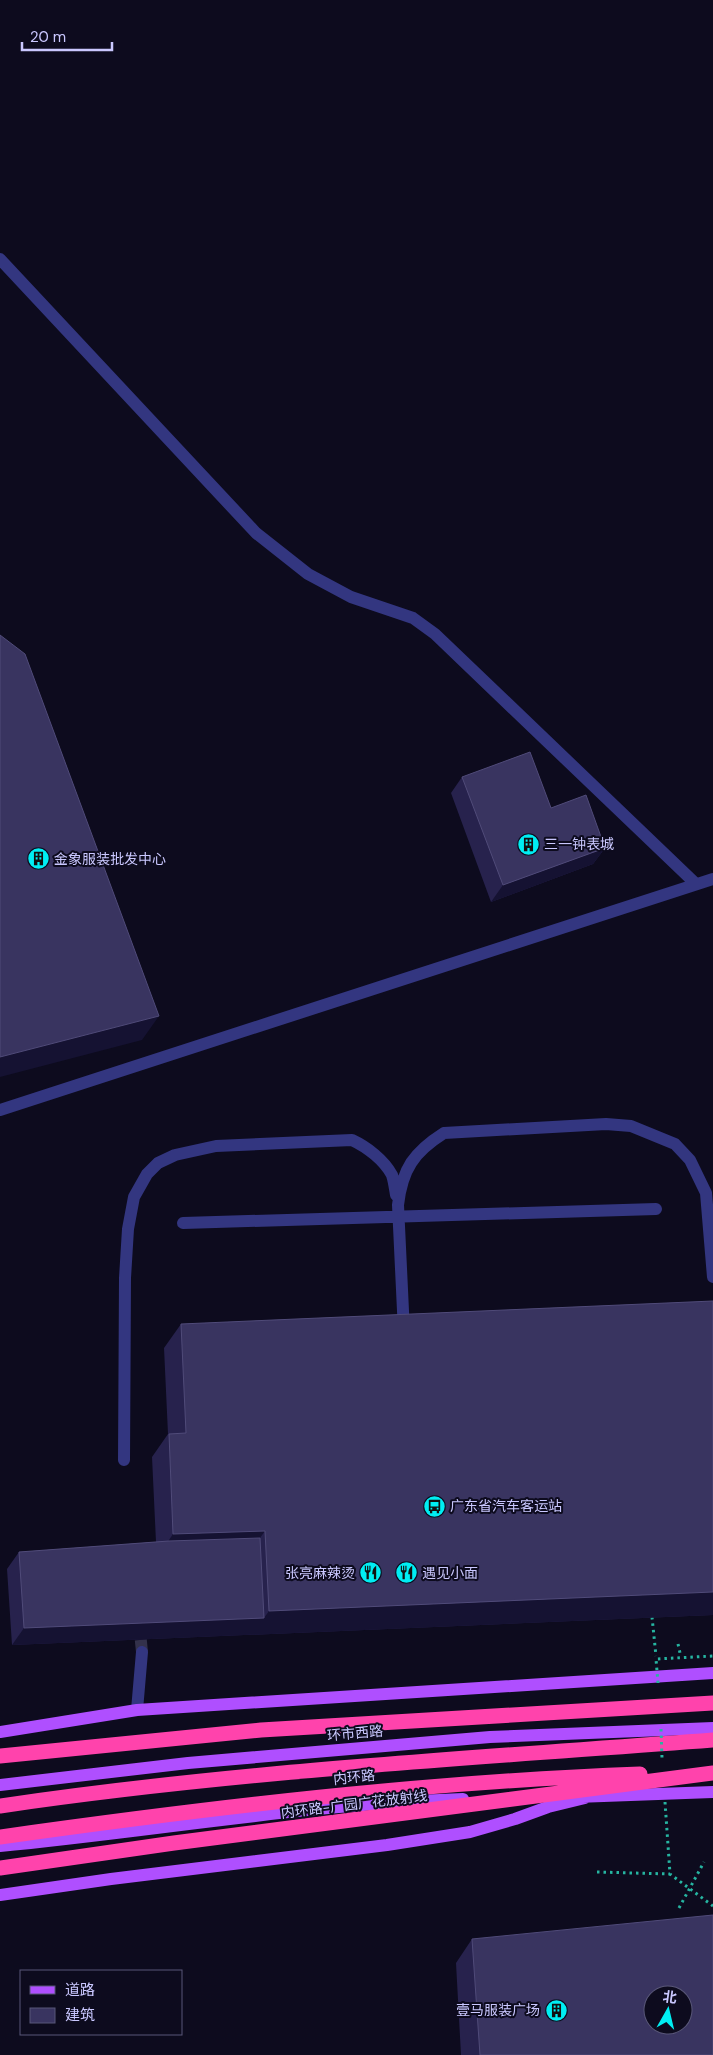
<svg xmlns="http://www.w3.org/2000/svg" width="713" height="2055" font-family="'DM Sans','Noto Sans SC',sans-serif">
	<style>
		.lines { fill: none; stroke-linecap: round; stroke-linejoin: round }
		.minor-tunnel { stroke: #33314b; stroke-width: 12; stroke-dasharray: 12 6; stroke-linecap: butt }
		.path { stroke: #26b5a1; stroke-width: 3; stroke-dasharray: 2.5 4; stroke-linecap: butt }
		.minor { stroke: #333680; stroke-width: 12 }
		.major { stroke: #af4fff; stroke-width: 12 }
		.highway { stroke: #ff43ac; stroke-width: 15 }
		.path-bridge { stroke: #26b5a1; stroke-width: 3; stroke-dasharray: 2.5 4; stroke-linecap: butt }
		.highway-bridge { stroke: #ff43ac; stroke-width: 15 }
		.wall { fill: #27224d }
		.shaded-wall { fill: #151232 }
		.building { fill: #393460; stroke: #504b79; fill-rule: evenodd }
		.labels { text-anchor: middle; stroke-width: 4; stroke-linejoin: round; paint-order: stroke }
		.poi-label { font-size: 14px; fill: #cac8ff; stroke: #0d0b1e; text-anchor: start }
		.street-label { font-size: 14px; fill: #cac8ff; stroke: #0d0b1e }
	</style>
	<rect width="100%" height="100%" fill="#0d0b1e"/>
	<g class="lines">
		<path class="minor-tunnel" d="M139,1622l3,30"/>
		<path class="path" d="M652,1617l4,39
			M678,1644l2,9
			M597,1872l73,2
			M679,1908l25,-46"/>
		<path class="minor" d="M0,259l256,274 52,41 43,23 62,21 22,16 261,250
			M0,1110l713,-231
			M183,1223l473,-14
			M404,1332l-6,-127c4,-36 16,-53 46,-72l162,-9 25,2 44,18 15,16 16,33 7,84
			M124,1460l1,-182 3,-49 6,-32 13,-23 11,-11 17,-8 41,-9 136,-6c15,7 32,20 40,35 2,6 3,14 4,20
			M137,1710l5,-58"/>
		<path class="major" d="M0,1732l137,-22 576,-37
			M0,1785l188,-22 302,-26 223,-9
			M576,1797l137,-5
			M0,1846c154,-15 308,-42 463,-47
			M0,1895l111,-16 276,-34 83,-13 45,-13 33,-12 37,-9"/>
		<path class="highway" d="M0,1806c237,-35 475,-48 713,-66"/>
		<path class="path-bridge" d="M658,1683l-2,-24 57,-3
			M661,1729l1,29
			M665,1802l5,72 43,32"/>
		<path class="highway-bridge" d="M0,1756l261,-26 452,-27
			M0,1837c213,-30 425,-55 640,-63
			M0,1868l174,-25 539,-70"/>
	</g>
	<path class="wall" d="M462,777l89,31 54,40 -12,16 -102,38 -40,-109z
		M181,1324l532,291 -701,30 -5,-76 12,-17 137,-10 -4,-85 16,-23 -4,-86z
		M472,1939l241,116h-252l-5,-92z"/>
	<path class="shaded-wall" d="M605,848l-12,16 -102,38 12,-17z
		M159,1016l-17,24 -142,37v-20z
		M265,1531l-17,23 -91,4 16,-24z
		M713,1592v23l-701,30 12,-17 240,-10 5,-7z"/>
	<path class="building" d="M0,635l25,19 134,362 -159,41z
		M530,752l21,56 35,-13 19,53 -102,37 -41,-108z
		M713,1301v291l-444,19 -4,-80 -92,3 -4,-100 17,-1 -5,-109z
		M260,1538l4,80 -240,10 -5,-76 150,-11z
		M713,1915v140h-233l-8,-116zM653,1995h30v30h-30z"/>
	<defs>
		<symbol id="building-disc" viewBox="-11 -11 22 22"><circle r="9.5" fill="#00eef3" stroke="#0d0b1e"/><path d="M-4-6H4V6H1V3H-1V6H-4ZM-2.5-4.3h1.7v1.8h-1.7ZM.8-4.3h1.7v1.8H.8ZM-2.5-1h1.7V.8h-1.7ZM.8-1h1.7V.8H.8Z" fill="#111"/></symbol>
		<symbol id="bus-disc" viewBox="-11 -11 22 22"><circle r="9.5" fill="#00eef3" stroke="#0d0b1e"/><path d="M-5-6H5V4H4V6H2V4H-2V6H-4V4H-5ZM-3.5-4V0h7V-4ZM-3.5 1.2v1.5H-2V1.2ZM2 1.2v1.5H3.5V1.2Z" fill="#111"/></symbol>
		<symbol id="restaurant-disc" viewBox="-11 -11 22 22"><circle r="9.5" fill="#00eef3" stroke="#0d0b1e"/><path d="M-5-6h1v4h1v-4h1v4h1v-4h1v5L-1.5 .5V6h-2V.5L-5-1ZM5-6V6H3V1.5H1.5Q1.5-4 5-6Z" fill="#111"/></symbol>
	</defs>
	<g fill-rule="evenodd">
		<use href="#building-disc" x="516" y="832" width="25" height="25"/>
		<use href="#building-disc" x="26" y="846" width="25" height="25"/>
		<use href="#bus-disc" x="422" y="1494" width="25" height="25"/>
		<use href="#restaurant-disc" x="358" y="1560" width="25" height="25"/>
		<use href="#restaurant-disc" x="394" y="1560" width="25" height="25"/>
		<use href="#building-disc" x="544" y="1998" width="25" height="25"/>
	</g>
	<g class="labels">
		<g class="poi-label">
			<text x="544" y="849">三一钟表城</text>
			<text x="54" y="864">金象服装批发中心</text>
			<text x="450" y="1511">广东省汽车客运站</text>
			<text x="355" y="1578" text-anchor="end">张亮麻辣烫</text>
			<text x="422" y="1578">遇见小面</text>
			<text x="540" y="2015" text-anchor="end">壹马服装广场</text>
		</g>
		<g class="street-label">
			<text transform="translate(355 1733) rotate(-5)" y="5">环市西路</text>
			<text transform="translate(354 1777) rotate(-6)" y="5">内环路</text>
			<text transform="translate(354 1804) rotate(-7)" y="5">内环路-广园广花放射线</text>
		</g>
	</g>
	<rect x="20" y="1970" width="162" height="65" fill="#0d0b1e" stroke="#595778"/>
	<rect x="30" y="1986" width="25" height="8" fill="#af4fff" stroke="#595778"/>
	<text x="65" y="1995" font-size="15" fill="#cac8ff">道路</text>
	<rect x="30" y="2008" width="25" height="15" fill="#393460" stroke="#595778"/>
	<text x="65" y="2020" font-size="15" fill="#cac8ff">建筑</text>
	<g transform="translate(668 2010) rotate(8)"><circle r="24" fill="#0d0b1e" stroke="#595778"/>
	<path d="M0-4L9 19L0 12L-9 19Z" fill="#00eef3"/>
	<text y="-8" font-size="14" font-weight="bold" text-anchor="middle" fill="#cac8ff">北</text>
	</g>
	<path d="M22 42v8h90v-8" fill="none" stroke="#cac8ff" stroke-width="2.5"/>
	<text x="30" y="42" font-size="15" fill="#cac8ff" stroke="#0d0b1e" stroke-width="4" paint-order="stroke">20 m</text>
</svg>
